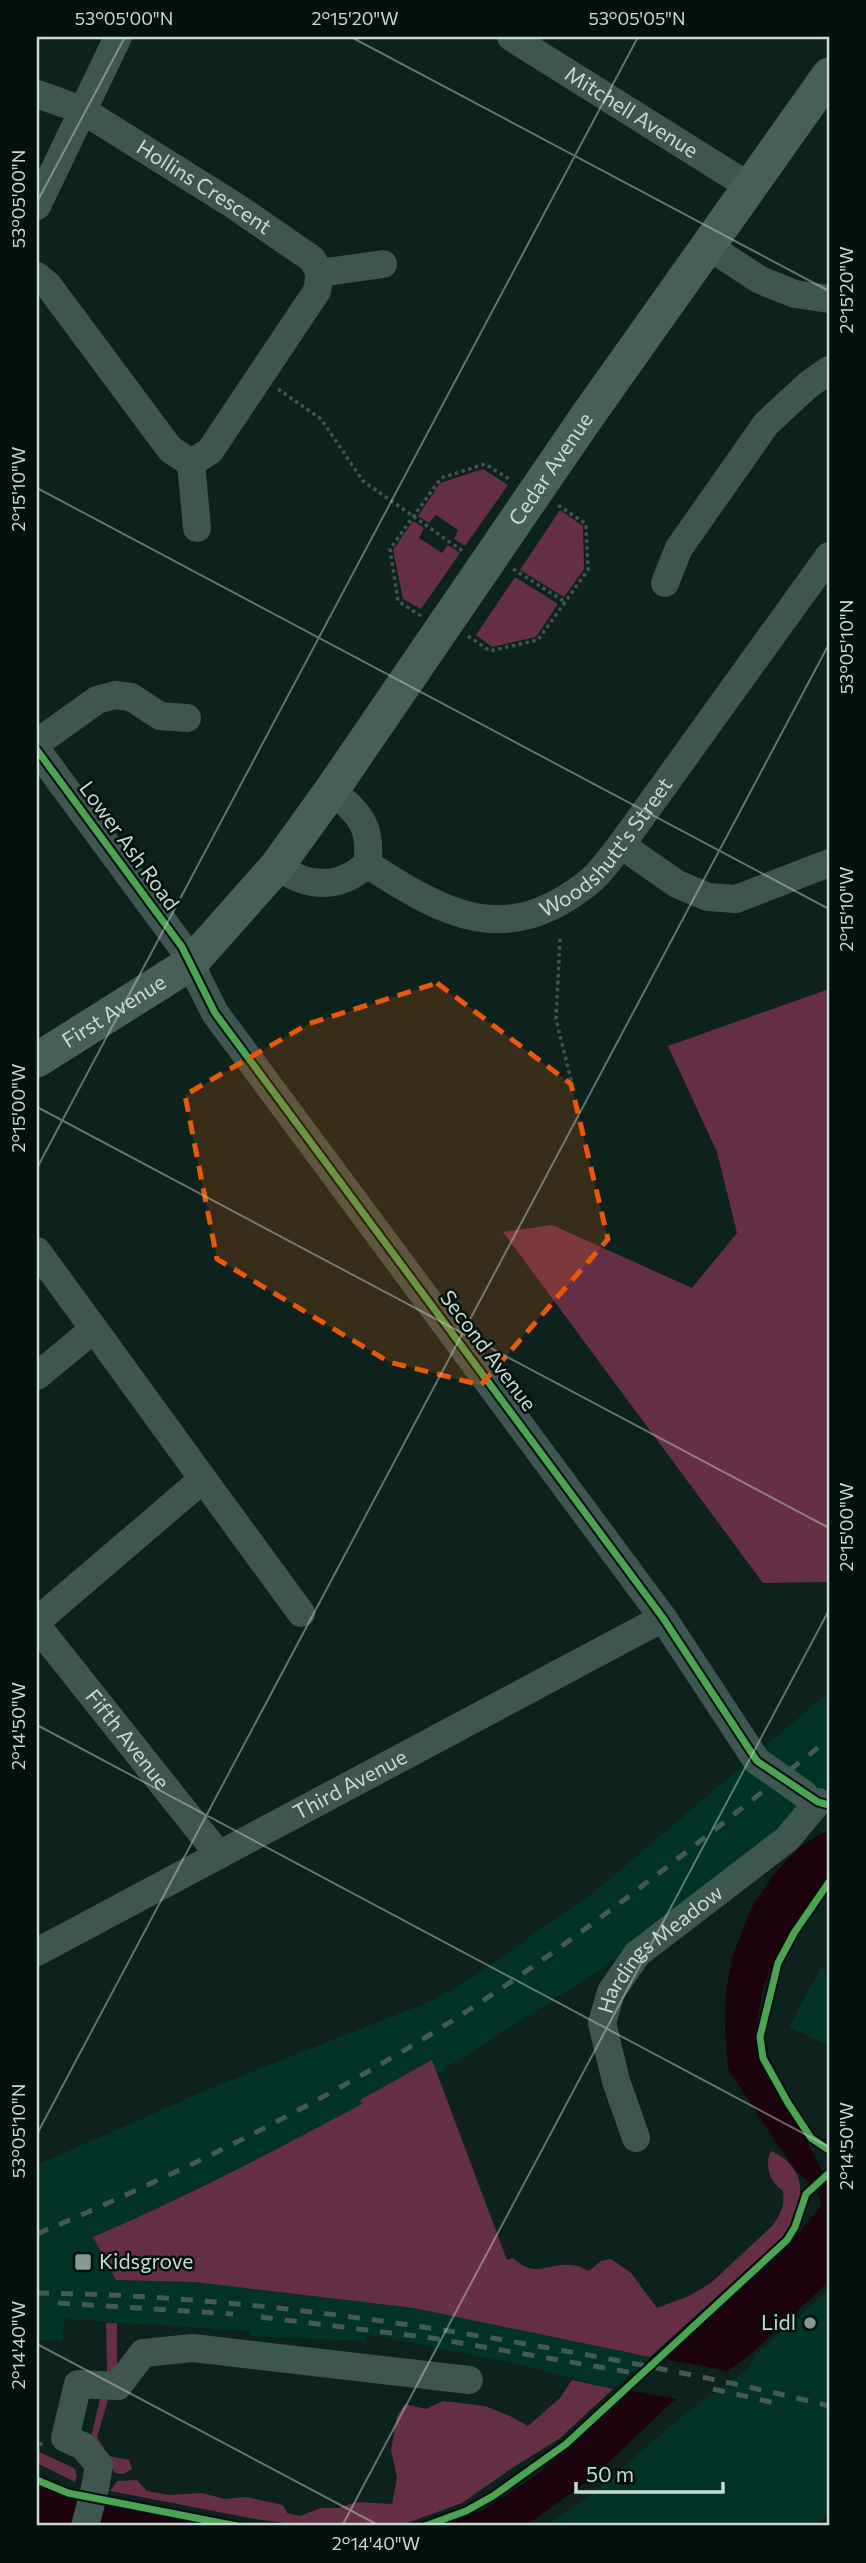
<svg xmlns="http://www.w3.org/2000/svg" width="866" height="2563" font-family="Commissioner,sans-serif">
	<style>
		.built { fill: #033227 }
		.green { fill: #653046 }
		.water { fill: #1d030e }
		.pier { fill: #0d221d }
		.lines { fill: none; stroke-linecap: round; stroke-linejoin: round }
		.path { stroke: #41544f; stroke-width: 3.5; stroke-dasharray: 3.5 3.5; stroke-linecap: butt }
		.minor { stroke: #3d564f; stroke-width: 28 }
		.major { stroke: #446059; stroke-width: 35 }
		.rail { stroke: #465954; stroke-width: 5; stroke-dasharray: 12 12; stroke-linecap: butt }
		.minor-bridge { stroke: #3d564f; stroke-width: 28 }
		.cycleway-casing { stroke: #03100c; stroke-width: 11 }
		.cycleway { stroke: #4ca352; stroke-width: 7 }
		.marked { fill: #e8590c; fill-opacity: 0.2; stroke: #e8590c; stroke-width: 5; stroke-dasharray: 14 9; stroke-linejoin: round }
		.ticks { fill: none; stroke: #c7dad3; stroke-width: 2; stroke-opacity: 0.45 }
		.poi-dot { fill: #869a93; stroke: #03100c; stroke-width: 2.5 }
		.labels { text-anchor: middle; stroke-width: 5; stroke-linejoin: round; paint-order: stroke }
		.street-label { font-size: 21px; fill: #c7dad3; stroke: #03100c }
		.poi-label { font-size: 21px; fill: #c7dad3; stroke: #03100c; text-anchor: start }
		.neatline { fill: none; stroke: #c7dad3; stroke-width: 2.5 }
		.ticks-label { font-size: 18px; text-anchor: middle; fill: #c7dad3 }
	</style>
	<rect width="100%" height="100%" fill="#0d221d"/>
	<path class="built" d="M829,1692v104l-31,8 -24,30 -29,26 -148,112 -159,101 -106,63 141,183 177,38 -37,32 -95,-25 -152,-30 -1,7 -115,-5v-5l-186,-12 -1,22 -26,-1v-175l165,-73 234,-93 43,-26 119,-84z
		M821,1967l8,5v74l-40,-19z
		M829,2290v226l-19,10h-264l35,-23 106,-91 63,-45 4,-11z"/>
	<path class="green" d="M483,469l25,16 -43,61 -11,-7 4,-9 -22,-15 -7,8 -11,-7 22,-33z
		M560,510l23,16 1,43 -20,28 -44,-27z
		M413,521l11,7 -5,10 23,15 6,-8 12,8 -39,56 -18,-10 -10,-49z
		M515,577l43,27 -22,33 -44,10 -16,-12z
		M829,989v593l-66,1 -260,-351 49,-7 140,63 45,-55 -20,-81 -49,-106z
		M432,2060l75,200 6,-2c24,22 33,4 59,7 6,0 12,4 17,6l12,-10 10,-2 20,14 26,35 32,-12 22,-13 61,-57c9,-12 13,-20 11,-35 -13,-9 -19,-25 -12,-40 38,17 34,50 16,82l-137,124 -236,-49 -219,-26 -79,-2 -23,-43c92,-39 181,-86 269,-133l-2,-4z
		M106,2323h11v47l-20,67 12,19 20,4 3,9 -9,5 -8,-1 -24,-36 16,-67z
		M572,2380l41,9 -54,50 -44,27 -53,37 -63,23h-91l-53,-7 -145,-28 7,-10 20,-1 10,11 22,4 33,-2 23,6 21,-2 37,8 4,8 13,3 21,-8h17l19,-6 35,2 5,-27 -6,-27 6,-34 8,-12 21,5 17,-8 42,5 27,11 16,9 32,-28z
		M37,2451l37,17 3,7 -2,7 -38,-19z"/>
	<path class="water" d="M829,1832v40l-45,67 -21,48 -6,36 1,33 9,22 37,57 17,34 8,8v104l-77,72 -27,20 -53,29 -80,76 -67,48h-88l48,-17 50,-33 81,-70 56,-55 110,-98 39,-47c0,-15 -12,-26 -25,-34l-68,-103 -3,-40 1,-39 7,-35 19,-48 22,-33 27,-28 21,-13z
		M37,2483l39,16 136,27h-175z"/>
	<path class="pier" d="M827,2170l2,10 -14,15 -7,-9z
		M660,2358l72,14 -48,28 -57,-10z"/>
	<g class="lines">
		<path class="path" d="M278,389l43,30 42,62 101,71
			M513,569l52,33
			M421,616l-23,-15 -8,-52 51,-71 44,-14 26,16
			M468,636l22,15 48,-11 50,-70 -2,-46 -28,-19
			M560,939l-4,80 16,65
			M829,1882l-35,51 -16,30 -18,74 3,21 25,45 23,35 18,12
			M37,2452l5,-10
			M37,2480l34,13
			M116,2503l121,23
			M425,2526l41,-15 27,-15 73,-52 221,-204 8,-13 11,-33 23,-21"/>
		<g class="minor">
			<path id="s1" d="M511,37l239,150"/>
			<path id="s2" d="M37,94l45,16 153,96 77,53 8,14 -3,18 -107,160 -19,12 -21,-14 -122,-164 -11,-9"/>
			<path d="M37,206l81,-169"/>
			<path d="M708,246l52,34 35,14 34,5"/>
			<path d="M320,273l63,-9"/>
			<path d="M191,463l6,65"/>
			<path d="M665,583l14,-35 87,-124 42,-39 21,-15"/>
			<path d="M37,743l60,-43 18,-5 16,2 29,19 27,2"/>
			<path d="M37,750l145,197 33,66 448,605 94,143"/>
			<path id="s3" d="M331,791c28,20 42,37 36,73 79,51 138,85 222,18 12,-9 22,-25 32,-37l208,-289"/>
			<path d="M621,845l56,39 31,13 28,2 93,-36"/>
			<path d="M277,866c30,22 62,24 90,-2"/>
			<path d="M37,1251l57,78"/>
			<path d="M37,1376l57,-47 109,150 -166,142"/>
			<path d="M203,1479l98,134"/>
			<path id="s4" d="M37,1626l182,229"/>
			<path id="s5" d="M37,1952l626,-334"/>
			<path id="s6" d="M636,2138l-20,-57 -14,-58 9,-31 26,-38 150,-115 31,-37"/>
			<path d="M95,2488l4,-23 -16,-19 -18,-8 13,-54 40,2 25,-33 50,-5 276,32"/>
		</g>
		<path class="major" id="s7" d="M37,1060l154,-97 86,-97 54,-75 257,-376 241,-340"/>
		<path class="rail" d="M37,2234c141,-60 280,-128 410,-210 134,-85 258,-187 382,-285
			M37,2293c170,2 339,24 506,54 96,17 191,35 286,59
			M58,2303l175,11
			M261,2317l171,21 202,35
			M713,2389l62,14"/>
		<path class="minor-bridge" d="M757,1761l47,33
			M85,2526l10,-38"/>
		<defs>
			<path id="cycleway" d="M37,750l145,197 33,66 448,605 94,143 61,41 11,3
				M829,1882l-35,51 -16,30 -18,74 3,21 25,45 23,35 18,12
				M37,2480l31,13 169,33
				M425,2526l41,-15 27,-15 73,-52 221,-204 8,-13 11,-33 23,-21"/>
		</defs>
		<use href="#cycleway" class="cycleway-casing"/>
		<use href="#cycleway" class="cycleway"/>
	</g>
	<path class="marked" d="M437,983l134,101 37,155 -127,146 -92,-23 -172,-103 -32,-164 123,-71z"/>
	<path class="ticks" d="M351,37l478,254M37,202l88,-165M37,488l792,421M37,1107l792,421M37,1168l601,-1131M37,1725l792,422M37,2134l792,-1490M37,2344l343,182M342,2526l487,-916"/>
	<g class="poi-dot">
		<rect x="74" y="2253" width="18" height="18" rx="3.5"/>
		<circle cx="810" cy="2323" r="7"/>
	</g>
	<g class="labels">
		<g class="street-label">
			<text dy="7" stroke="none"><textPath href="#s1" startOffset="142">Mitchell Avenue</textPath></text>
			<text dy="7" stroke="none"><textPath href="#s2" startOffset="192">Hollins Crescent</textPath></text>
			<text dy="7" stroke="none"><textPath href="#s7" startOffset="794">Cedar Avenue</textPath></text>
			<text dy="7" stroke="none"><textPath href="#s3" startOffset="368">Woodshutt's Street</textPath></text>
			<text transform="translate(129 846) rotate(54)" y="7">Lower Ash Road</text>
			<text dy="7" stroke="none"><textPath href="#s7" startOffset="91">First Avenue</textPath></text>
			<text transform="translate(488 1351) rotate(53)" y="7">Second Avenue</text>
			<text dy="7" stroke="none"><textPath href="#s4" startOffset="145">Fifth Avenue</textPath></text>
			<text dy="7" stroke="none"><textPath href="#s5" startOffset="355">Third Avenue</textPath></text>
			<text dy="7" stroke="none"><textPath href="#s6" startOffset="217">Hardings Meadow</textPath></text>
		</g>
		<g class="poi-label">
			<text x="99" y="2269">Kidsgrove</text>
			<text x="796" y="2330" text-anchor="end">Lidl</text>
		</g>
	</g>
	<rect width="866" height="2563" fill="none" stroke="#03100c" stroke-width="77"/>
	<path d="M576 2482v10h147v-10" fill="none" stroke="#c7dad3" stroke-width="3.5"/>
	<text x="586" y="2482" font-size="21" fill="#c7dad3" stroke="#03100c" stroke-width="5" paint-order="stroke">50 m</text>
	<rect x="38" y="38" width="790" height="2486" class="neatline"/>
	<g class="ticks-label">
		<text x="124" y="25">53°05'00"N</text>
		<text x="355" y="25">2°15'20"W</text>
		<text x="637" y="25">53°05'05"N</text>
		<text transform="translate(19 199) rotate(-90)" y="6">53°05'00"N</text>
		<text transform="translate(847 290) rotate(-90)" y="6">2°15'20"W</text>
		<text transform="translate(19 489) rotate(-90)" y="6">2°15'10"W</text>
		<text transform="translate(847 647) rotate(-90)" y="6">53°05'10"N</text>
		<text transform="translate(847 909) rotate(-90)" y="6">2°15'10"W</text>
		<text transform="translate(19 1108) rotate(-90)" y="6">2°15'00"W</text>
		<text transform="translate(847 1527) rotate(-90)" y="6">2°15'00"W</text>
		<text transform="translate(19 1726) rotate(-90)" y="6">2°14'50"W</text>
		<text transform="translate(19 2131) rotate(-90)" y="6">53°05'10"N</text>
		<text transform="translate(847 2146) rotate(-90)" y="6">2°14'50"W</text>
		<text transform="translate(19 2345) rotate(-90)" y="6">2°14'40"W</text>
		<text x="376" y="2550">2°14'40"W</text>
	</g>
</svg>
